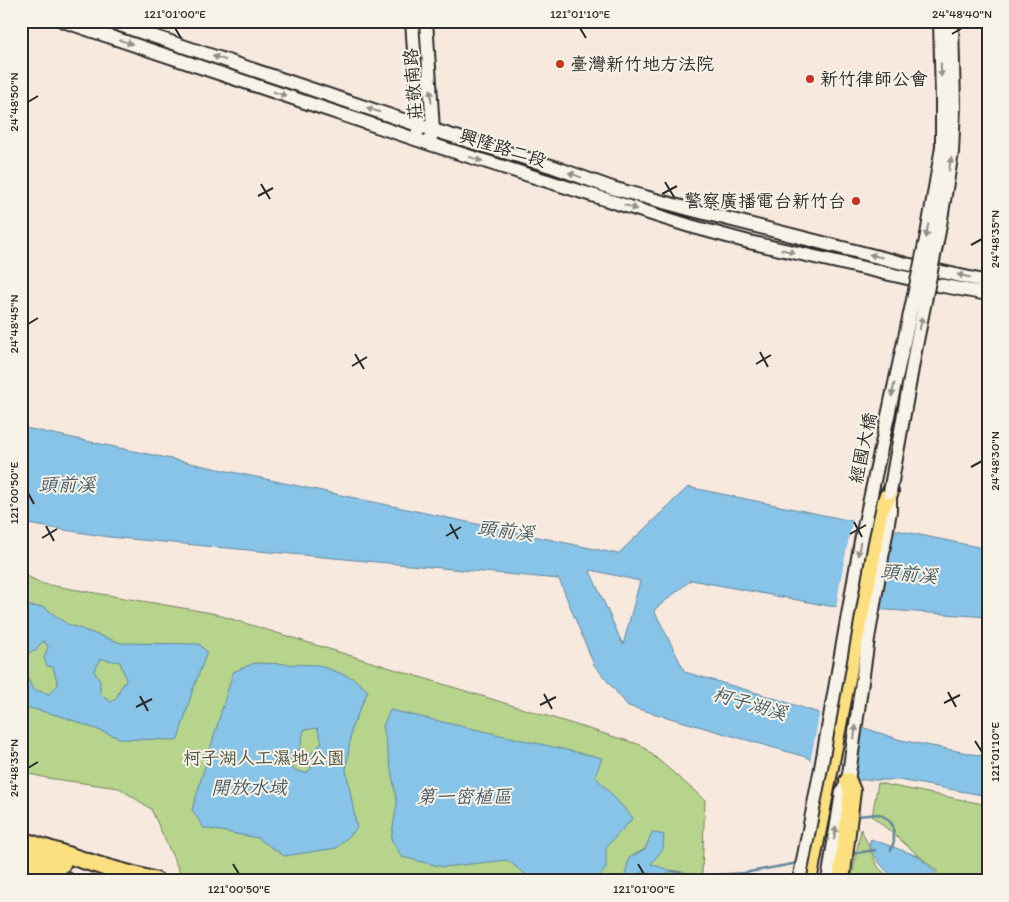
<svg xmlns="http://www.w3.org/2000/svg" width="1009" height="902" font-family="Itim,'LXGW WenKai TC',sans-serif">
	<style>
		.green { fill: #b7d48c; stroke: #71805c }
		.water { fill: #87c4e7; stroke: #62879c; fill-rule: evenodd }
		.pier { fill: #f8e9df }
		.lines { fill: none; stroke-linecap: round; stroke-linejoin: round }
		.stream { stroke: #62879c; stroke-width: 2.5 }
		.secondary-casing { stroke: #2b2b2b; stroke-width: 16 }
		.highway-casing { stroke: #2b2b2b; stroke-width: 20 }
		.secondary { stroke: #f7f3e8; stroke-width: 12 }
		.highway { stroke: #fce080; stroke-width: 16 }
		.secondary-bridge-casing { stroke: #2b2b2b; stroke-width: 16; stroke-linecap: butt }
		.secondary-bridge { stroke: #f7f3e8; stroke-width: 12 }
		.oneway { fill: #918f8a }
		.ticks { fill: none; stroke: #2b2b2b; stroke-width: 2 }
		.poi-dot { fill: #c8321e; stroke: #f7f3e8; stroke-width: 2 }
		.labels { text-anchor: middle; stroke-width: 4; stroke-linejoin: round; paint-order: stroke }
		.poi-label { font-size: 18px; fill: #2b2b2b; stroke: #f7f3e8; text-anchor: start }
		.street-label { font-size: 18px; fill: #2b2b2b; stroke: #f7f3e8 }
		.park-label { font-size: 18px; fill: #4e5543; stroke: #f7f3e8 }
		.water-label { font-size: 19px; font-style: italic; fill: #475963; stroke: #f7f3e8 }
		.neatline { fill: none; stroke: #2b2b2b; stroke-width: 2 }
		.ticks-label { font-size: 12px; text-anchor: middle; fill: #2b2b2b }
	</style>
	<rect width="100%" height="100%" fill="#f8e9df"/>
	<filter id="ink" filterUnits="userSpaceOnUse"><feTurbulence type="fractalNoise" baseFrequency=".02" numOctaves="2"/><feDisplacementMap in="SourceGraphic" scale="10" xChannelSelector="R" yChannelSelector="G"/><feConvolveMatrix kernelMatrix="1 2 1 2 8 2 1 2 1" color-interpolation-filters="sRGB"/></filter>
	<g filter="url(#ink)">
		<path class="green" d="M21,573l22,11 169,29 429,132 64,55 -3,73 -12,8h-491l-17,-4 -31,-68 -32,-21 -72,-10 -26,-6z
			M878,783l110,22v76h-53l2,-10 -65,-55z
			M861,829l17,38 15,14h-42z"/>
		<path class="water" d="M21,427l597,127 70,-67 300,62v68l-159,-11 -138,-26 -37,30 31,62 79,23 137,45 87,17v39l-89,-16h-39l-31,-7 -23,-16 -178,-51 -34,-41 -35,-86 -450,-42 -88,-14zM591,570l49,11 -17,64 -33,-74z
			M29,606l15,1 23,17 54,19 78,1 8,8 -15,40 -14,48 -56,-1 -58,-22 -38,-10 -5,-2v-40l12,24 16,5 9,-9 -5,-18 -6,-1 -3,-8 4,-11 -4,-6 -5,4 -3,6c-10,1 -12,4 -15,13v-53zM101,659l19,3 6,18 -6,9 -4,10 -5,3 -11,-8v-13l-6,-10z
			M255,663l63,2 35,13 15,13 -16,36 -6,43 11,58 -20,20 -53,8 -26,-18 -54,-10 -12,-18 41,-138zM317,728l5,14 -15,16 5,9 -6,6 -12,-3 -5,-14 11,-7 4,-19z
			M390,710l212,48 -7,18 38,42 -27,29v22l-12,12h-60l-27,-21 -64,7 -41,-10 -11,-18 6,-36 -14,-77z
			M652,832l12,3 -1,14 -12,15 21,7 -8,5 -22,-4 -18,8 5,-22 16,-9z
			M871,839l47,17 17,15 -3,10h-35c-14,-13 -21,-20 -28,-38z"/>
		<path class="pier" d="M853,518l38,8 -13,86 -42,-3 4,-27z
			M820,711l41,13 -10,56 -23,-5 -18,-12z"/>
		<g class="lines">
			<path class="stream" d="M857,814v2l22,-2 9,5 5,7 1,15 -3,9
				M850,854l25,-4
				M672,871l29,5 43,-3 54,-10"/>
			<defs>
				<path id="secondary" d="M63,21l367,123 260,82 59,16 189,43 50,9
					M108,21l325,109 121,37 58,21 77,21 217,55 82,18
					M412,21l7,104 -1,6
					M426,21l7,109 -2,7
					M828,881l14,-89 6,-11 20,-142 22,-128v-19"/>
				<path id="highway" d="M21,840l83,27 52,14
					M21,852l41,12
					M21,865l46,16
					M808,881l44,-228 18,-86 9,-55 11,-20
					M841,881l11,-90 -4,-10"/>
			</defs>
			<use href="#secondary" class="secondary-casing"/>
			<use href="#highway" class="highway-casing"/>
			<use href="#secondary" class="secondary"/>
			<use href="#highway" class="highway"/>
			<defs>
				<path id="secondary-bridge" d="M890,492l26,-146 23,-115 13,-79 2,-46 -2,-85
					M799,881l22,-113 40,-227 66,-306 15,-88v-49l-2,-77"/>
			</defs>
			<use href="#secondary-bridge" class="secondary-bridge-casing"/>
			<use href="#secondary-bridge" class="secondary-bridge"/>
		</g>
		<defs><path id="oneway-solid" d="M-6-.8H1V-3.2L6.5 0L1 3.2V.8H-6Z" transform="scale(1.25)"/></defs>
		<g class="oneway">
			<use href="#oneway-solid" transform="translate(126 42) rotate(18)"/>
			<use href="#oneway-solid" transform="translate(219 58) rotate(-162)"/>
			<use href="#oneway-solid" transform="translate(941 70) rotate(89)"/>
			<use href="#oneway-solid" transform="translate(280 94) rotate(19)"/>
			<use href="#oneway-solid" transform="translate(431 96) rotate(-93)"/>
			<use href="#oneway-solid" transform="translate(373 110) rotate(-162)"/>
			<use href="#oneway-solid" transform="translate(476 159) rotate(17)"/>
			<use href="#oneway-solid" transform="translate(950 164) rotate(-80)"/>
			<use href="#oneway-solid" transform="translate(575 175) rotate(-160)"/>
			<use href="#oneway-solid" transform="translate(631 207) rotate(18)"/>
			<use href="#oneway-solid" transform="translate(927 231) rotate(100)"/>
			<use href="#oneway-solid" transform="translate(788 251) rotate(13)"/>
			<use href="#oneway-solid" transform="translate(876 256) rotate(-166)"/>
			<use href="#oneway-solid" transform="translate(964 276) rotate(-167)"/>
			<use href="#oneway-solid" transform="translate(921 323) rotate(-79)"/>
			<use href="#oneway-solid" transform="translate(893 390) rotate(102)"/>
			<use href="#oneway-solid" transform="translate(859 549) rotate(100)"/>
			<use href="#oneway-solid" transform="translate(855 732) rotate(-82)"/>
			<use href="#oneway-solid" transform="translate(835 833) rotate(-81)"/>
		</g>
	</g>
	<path class="ticks" d="M175,28l6,10M580,28l6,10M952,34l10,-6M28,102l10,-6M665,182l9,15M261,184l9,15M662,194l15,-8M258,196l15,-8M971,245l11,-6M28,324l10,-6M760,352l8,15M355,354l9,15M756,364l15,-9M352,366l15,-9M971,467l11,-6M28,493l6,11M854,522l8,15M450,524l8,15M46,526l8,15M850,534l16,-9M446,536l15,-9M42,538l15,-9M948,692l8,15M544,694l8,15M140,696l8,15M944,703l16,-8M540,705l16,-8M136,707l16,-8M975,741l7,11M28,768l10,-6M233,864l6,10M638,864l6,10"/>
	<g class="poi-dot">
		<circle cx="560" cy="64" r="5"/>
		<circle cx="810" cy="79" r="5"/>
		<circle cx="856" cy="201" r="5"/>
	</g>
	<g class="labels">
		<g class="poi-label">
			<text x="570" y="70">臺灣新竹地方法院</text>
			<text x="820" y="85">新竹律師公會</text>
			<text x="846" y="207" text-anchor="end">警察廣播電台新竹台</text>
		</g>
		<g class="street-label">
			<text transform="translate(413 84) rotate(-94)" y="6">莊敬南路</text>
			<text transform="translate(503 148) rotate(17)" y="6">興隆路二段</text>
			<text transform="translate(863 448) rotate(-78)" y="6">經國大橋</text>
		</g>
		<g class="park-label">
			<text x="264" y="764">柯子湖人工濕地公園</text>
		</g>
		<g class="water-label">
			<text x="67" y="491">頭前溪</text>
			<text transform="translate(506 530) rotate(7)" y="7">頭前溪</text>
			<text transform="translate(909 573) rotate(6)" y="7">頭前溪</text>
			<text transform="translate(750 703) rotate(16)" y="7">柯子湖溪</text>
			<text x="249" y="794">開放水域</text>
			<text x="464" y="803">第一密植區</text>
		</g>
	</g>
	<rect width="1009" height="902" fill="none" stroke="#f7f3e8" stroke-width="55"/>
	<rect x="28" y="28" width="954" height="846" class="neatline"/>
	<g class="ticks-label">
		<text x="175" y="18">121°01'00"E</text>
		<text x="580" y="18">121°01'10"E</text>
		<text x="962" y="18">24°48'40"N</text>
		<text transform="translate(14 102) rotate(-90)" y="4">24°48'50"N</text>
		<text transform="translate(995 239) rotate(-90)" y="4">24°48'35"N</text>
		<text transform="translate(14 324) rotate(-90)" y="4">24°48'45"N</text>
		<text transform="translate(995 461) rotate(-90)" y="4">24°48'30"N</text>
		<text transform="translate(14 493) rotate(-90)" y="4">121°00'50"E</text>
		<text transform="translate(995 752) rotate(-90)" y="4">121°01'10"E</text>
		<text transform="translate(14 768) rotate(-90)" y="4">24°48'35"N</text>
		<text x="239" y="893">121°00'50"E</text>
		<text x="644" y="893">121°01'00"E</text>
	</g>
</svg>
